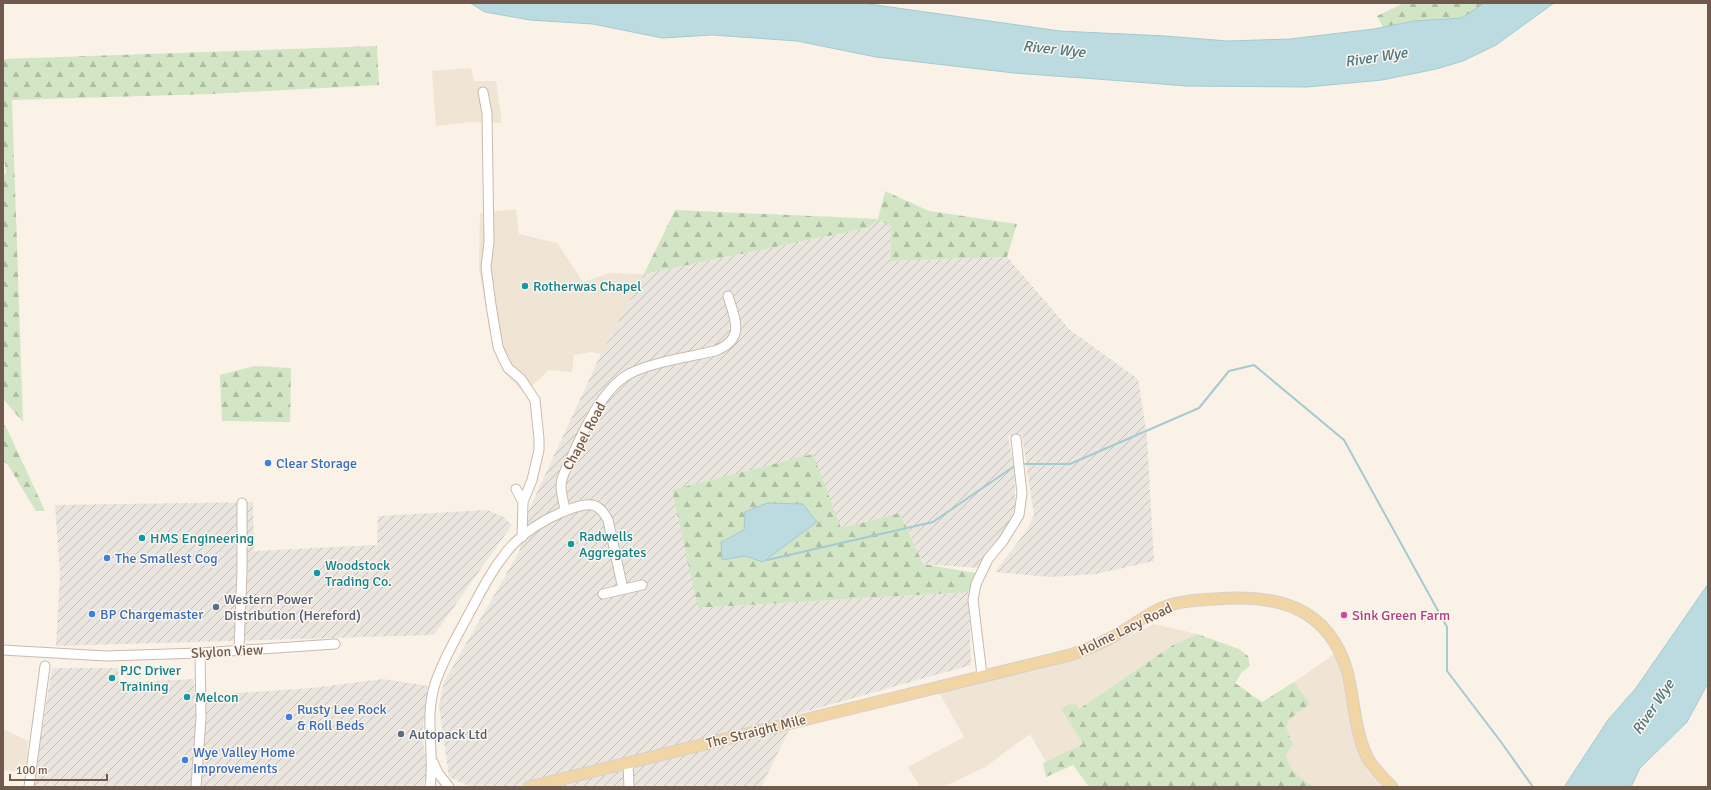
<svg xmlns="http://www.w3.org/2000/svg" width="1711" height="790" font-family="Signika,sans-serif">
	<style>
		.residential { fill: #f0e4d5 }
		.industrial { fill: url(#industrial-furrows) }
		.forest { fill: url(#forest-firs) }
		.water { fill: #bcdbe1; stroke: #a4cad2 }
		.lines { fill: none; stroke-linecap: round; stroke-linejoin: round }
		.stream { stroke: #a4cad2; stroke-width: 2 }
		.minor-casing { stroke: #cabaad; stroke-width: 11 }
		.major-casing { stroke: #d7d1cd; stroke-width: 13 }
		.minor { stroke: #fff; stroke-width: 9 }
		.major { stroke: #f1d5a5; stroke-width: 11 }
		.culture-dot { fill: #0f9aa8; stroke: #fdf6ec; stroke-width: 1.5 }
		.shop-dot { fill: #3f7fe0; stroke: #fdf6ec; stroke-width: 1.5 }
		.service-dot { fill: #5c6f8a; stroke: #fdf6ec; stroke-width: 1.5 }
		.hotel-dot { fill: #d1479c; stroke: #fdf6ec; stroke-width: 1.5 }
		.labels { text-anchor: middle; stroke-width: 3; stroke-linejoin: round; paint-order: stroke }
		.culture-label { font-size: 14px; fill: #0d838f; stroke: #fdf6ec; text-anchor: start }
		.street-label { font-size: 14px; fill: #705a4e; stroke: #fdf6ec }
		.shop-label { font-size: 14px; fill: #366cbe; stroke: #fdf6ec; text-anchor: start }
		.service-label { font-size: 14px; fill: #4e5e75; stroke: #fdf6ec; text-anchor: start }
		.hotel-label { font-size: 14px; fill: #b23c85; stroke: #fdf6ec; text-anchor: start }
		.water-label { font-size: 15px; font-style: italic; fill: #4a7781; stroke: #fdf6ec }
	</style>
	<defs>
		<pattern id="industrial-furrows" width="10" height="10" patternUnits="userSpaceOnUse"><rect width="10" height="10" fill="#eae5df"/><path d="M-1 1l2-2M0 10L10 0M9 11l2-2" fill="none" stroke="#c2bdb7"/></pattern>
		<pattern id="forest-firs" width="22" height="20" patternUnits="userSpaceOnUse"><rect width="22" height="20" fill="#d2e6c6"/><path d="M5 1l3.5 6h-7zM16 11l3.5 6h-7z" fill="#afbda3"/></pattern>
	</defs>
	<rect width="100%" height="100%" fill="#faf2e6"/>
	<path class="residential" d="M471,68l3,13h22l6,42 -32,-1 -34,4 -4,-55z
		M516,209l3,25 38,9 26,39 27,-9 34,1 -43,80 -9,-2 -18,3 -2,17 -23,-2 -25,23 -19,-20 -13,-32 -13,-72 1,-56z
		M1154,624l43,10 -24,11 -94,64h-18l22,35 -37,18 -16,-28 -45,33 -42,20h-23l-12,-20 56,-30 -27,-48 147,-35 36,-14z
		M1336,653l20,93 12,26 15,15h-68l-20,-12 -6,-9 -3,-11 7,-11 -2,-8 -4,-5v-6l3,-7 20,-14 -16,-22z
		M3,729l25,12 -2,31 -23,-2z"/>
	<path class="industrial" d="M879,219l12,8 -1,34 117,-4 63,73 68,49 9,58 7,124 -58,13 -46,3 -55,-5 32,-42 7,-15 -12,-79h-14l7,37v34l-5,15 -31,46 -56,-4 -23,-51 -59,15 -143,80 271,-16 2,73 -174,49 -36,73h-291l-21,-10 -10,-71 5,-24 75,-130 8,-38 74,-160 43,-80 223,-46z
		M253,502l1,49 123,-6 1,-29 109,-6 15,6 10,9 -78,110 -378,11 4,-72 -5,-69z
		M52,668h66l1,15 75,-4 1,17 117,-8 71,-9 46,7 -7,48 4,26v15l-3,12h-390z"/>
	<path class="forest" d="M1404,3h83l-25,15 -48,3 -31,6 -6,-11z
		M377,46l2,39 -169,9 -198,6 11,322 -20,-23v-222l3,-5 -3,-19v-94z
		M885,191l44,20 88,13 -10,33 -117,4 1,-34 -12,-8 -12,9 -223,46 31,-64 203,9z
		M254,366l37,2 -1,54 -68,-1 -2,-46z
		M3,423l5,8 37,80h-9l-28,-46 -5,-4z
		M813,454l28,74 59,-15 23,51 53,9 -7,19 -271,16 -26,-118z
		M1197,634l42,15 9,7 2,10 -8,6 -7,11 27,19 32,-20 16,22c-7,6 -25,14 -23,25 1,5 5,9 6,15l-7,11c5,19 13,22 29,32h-226l-16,-22 -27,12 -3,-14 40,-19 -22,-35 8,-5 6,-1 4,6 94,-64z"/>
	<path class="water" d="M470,3h392l198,28 105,5 63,5 62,-2 84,-10 40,-8 48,-3 22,-15h70l-58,42 -33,16 -27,8 -54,11 -75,7 -120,-1 -64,-5 -109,-8 -138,-16 -79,-16 -85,-6 -50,3 -69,-14 -63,-4 -45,-8z
		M767,503l36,1 14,18 -54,40 -18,-6 -23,4 -1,-18 23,-12 1,-18z
		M1708,584v99l-21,39 -47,46 -9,19h-67l44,-67 28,-32z"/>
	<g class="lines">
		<path class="stream" d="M1025,464h45l129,-56 30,-37 25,-6 90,75 103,187v44l54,71 32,45
			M767,560l166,-38 83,-57"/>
		<defs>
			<path id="minor" d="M483,92l4,21 2,129 -3,25 5,38 7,42 5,11 5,10 13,11 14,21 4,39v11l-7,30 -9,22
				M516,489l7,13 -1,35
				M565,510c-1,-7 -4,-16 -4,-24 0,-9 5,-17 9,-25 12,-28 32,-72 59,-87 23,-12 60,-17 86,-23 30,-12 21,-29 13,-55
				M603,594l39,-9
				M3,650l103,6 94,-3 135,-9
				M239,650l3,-80v-67
				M982,675l-9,-75 3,-16 12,-25 15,-18 16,-26 3,-22 -6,-54
				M433,762l5,11 11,14
				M628,763l1,24
				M29,787l16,-121
				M196,787l5,-69 -1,-65
				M430,787c5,-34 -6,-69 5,-103 7,-22 19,-42 30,-63 12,-21 22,-44 37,-63 16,-24 45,-41 71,-50 18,-6 26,-5 35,12l15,69"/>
			<path id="major" d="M529,787l541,-132c19,-6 38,-15 55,-25 13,-8 25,-18 39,-23 16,-6 34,-7 51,-8 61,-5 113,7 132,72 8,30 7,64 23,91 6,9 14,17 22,25"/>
		</defs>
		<use href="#minor" class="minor-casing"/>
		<use href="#major" class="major-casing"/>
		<use href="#minor" class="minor"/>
		<use href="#major" class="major"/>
	</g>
	<g class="culture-dot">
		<circle cx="525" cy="286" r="4"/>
		<circle cx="142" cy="538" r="4"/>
		<circle cx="571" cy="544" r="4"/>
		<circle cx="317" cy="573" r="4"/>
		<circle cx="112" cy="678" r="4"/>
		<circle cx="187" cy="697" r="4"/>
	</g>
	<g class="shop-dot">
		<circle cx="268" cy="463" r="4"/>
		<circle cx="107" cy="558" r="4"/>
		<circle cx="92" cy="614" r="4"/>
		<circle cx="289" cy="717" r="4"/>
		<circle cx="185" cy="760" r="4"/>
	</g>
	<g class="service-dot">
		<circle cx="216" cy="607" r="4"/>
		<circle cx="401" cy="734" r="4"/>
	</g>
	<circle class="hotel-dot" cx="1344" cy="615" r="4"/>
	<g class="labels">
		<g class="culture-label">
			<text x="533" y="291">Rotherwas Chapel</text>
			<text x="579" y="541">Radwells<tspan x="579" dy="16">Aggregates</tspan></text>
			<text x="150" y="543">HMS Engineering</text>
			<text x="325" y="570">Woodstock<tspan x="325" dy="16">Trading Co.</tspan></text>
			<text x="120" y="675">PJC Driver<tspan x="120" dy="16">Training</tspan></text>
			<text x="195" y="702">Melcon</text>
		</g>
		<g class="street-label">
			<text transform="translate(584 436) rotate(-62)" y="5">Chapel Road</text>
			<text transform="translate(1125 629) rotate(-26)" y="5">Holme Lacy Road</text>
			<text transform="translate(227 651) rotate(-3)" y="5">Skylon View</text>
			<text transform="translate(756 731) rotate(-14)" y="5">The Straight Mile</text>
		</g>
		<g class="shop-label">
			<text x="276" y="468">Clear Storage</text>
			<text x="115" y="563">The Smallest Cog</text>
			<text x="100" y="619">BP Chargemaster</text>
			<text x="297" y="714">Rusty Lee Rock<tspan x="297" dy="16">&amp; Roll Beds</tspan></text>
			<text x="193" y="757">Wye Valley Home<tspan x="193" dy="16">Improvements</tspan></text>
		</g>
		<g class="service-label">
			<text x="224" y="604">Western Power<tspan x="224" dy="16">Distribution (Hereford)</tspan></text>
			<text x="409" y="739">Autopack Ltd</text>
		</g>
		<g class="hotel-label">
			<text x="1352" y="620">Sink Green Farm</text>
		</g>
		<g class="water-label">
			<text transform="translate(1054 49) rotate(6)" y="5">River Wye</text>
			<text transform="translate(1376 57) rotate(-9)" y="5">River Wye</text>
			<text transform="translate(1653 707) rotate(-56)" y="5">River Wye</text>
		</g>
	</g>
	<rect width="1711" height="790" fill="none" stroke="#705a4e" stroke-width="8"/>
	<path d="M10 774v6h97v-6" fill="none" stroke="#705a4e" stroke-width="2"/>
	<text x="16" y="774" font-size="12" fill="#705a4e" stroke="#fdf6ec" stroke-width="3" paint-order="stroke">100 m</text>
</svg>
